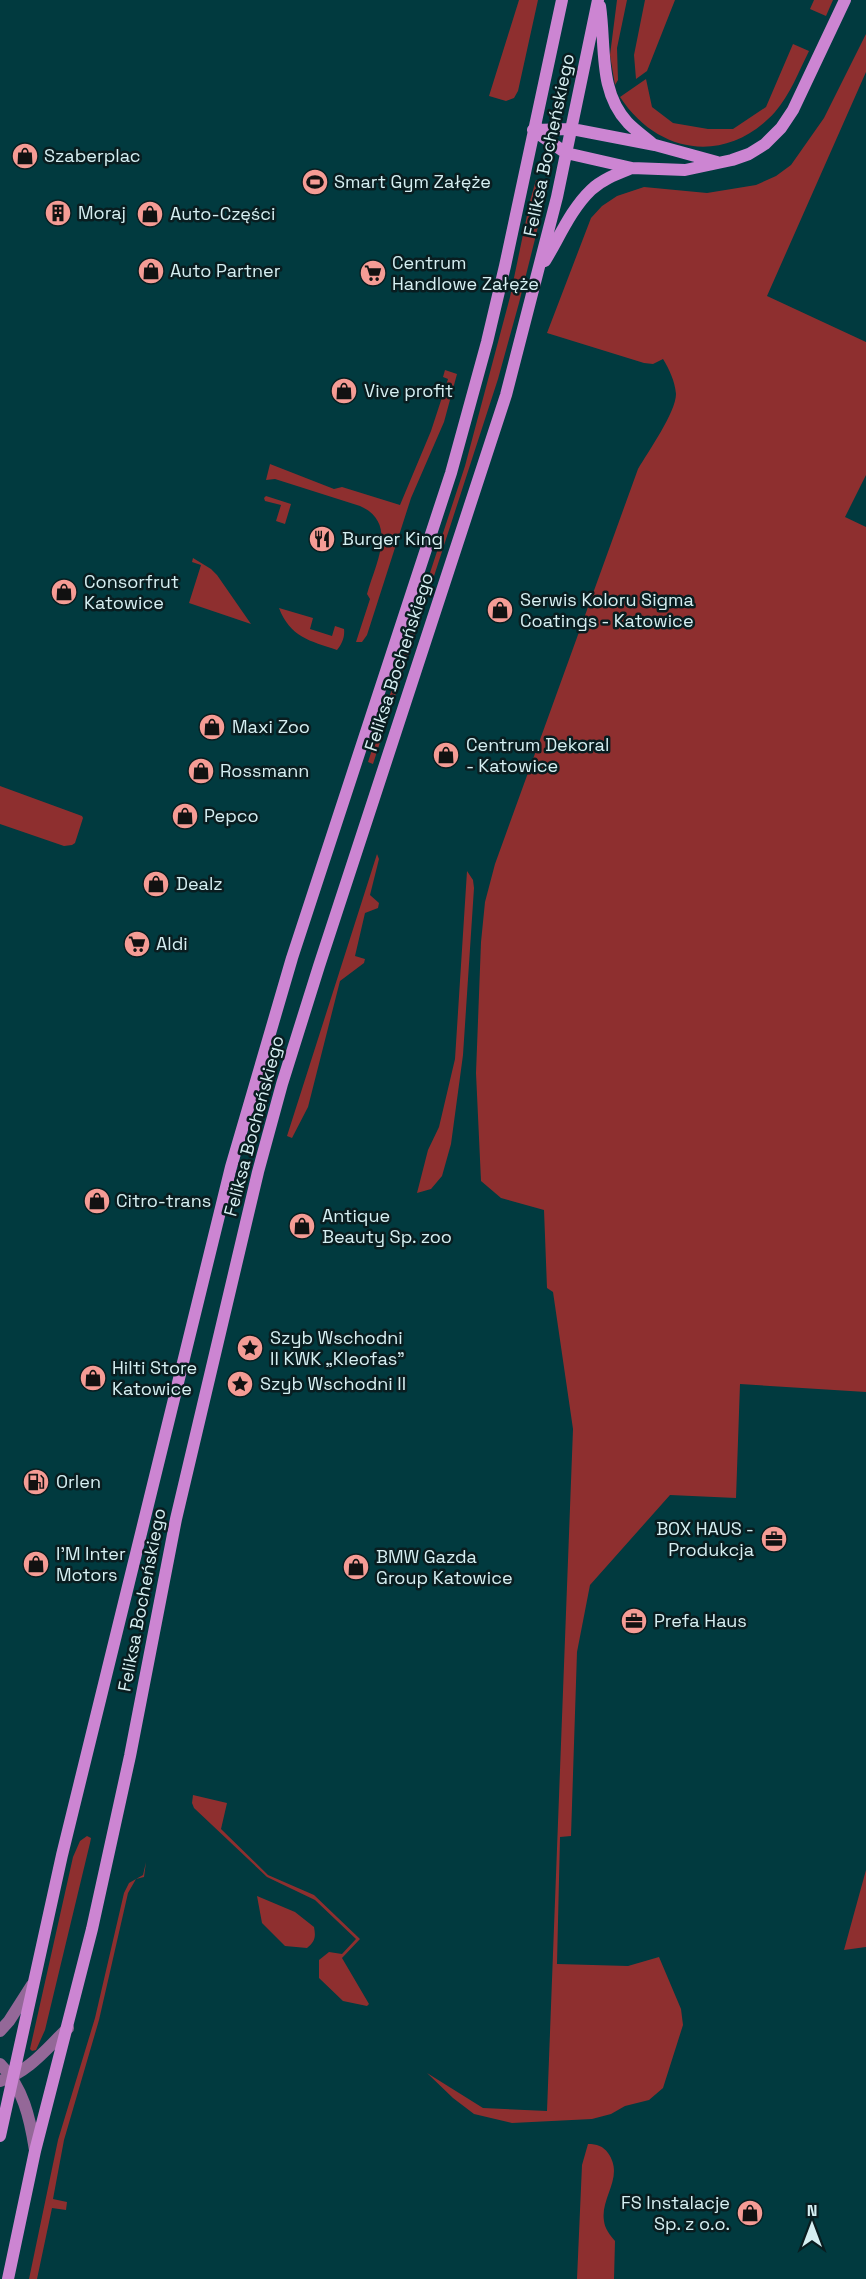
<svg xmlns="http://www.w3.org/2000/svg" width="866" height="2279" font-family="'Space Grotesk',sans-serif">
	<style>
		.green { fill: #8e2f2f }
		.lines { fill: none; stroke-linecap: round; stroke-linejoin: round }
		.street { stroke: #946898; stroke-width: 12 }
		.secondary { stroke: #cc85d2; stroke-width: 12 }
		.labels { text-anchor: middle; stroke-width: 5; stroke-linejoin: round; paint-order: stroke }
		.street-label { font-size: 18px; fill: #d6eff2; stroke: #091d20 }
		.poi-label { font-size: 18px; fill: #d6eff2; stroke: #091d20; text-anchor: start }
	</style>
	<rect width="100%" height="100%" fill="#013a3f"/>
	<path class="green" d="M519,0h19l-20,91 -4,7 -8,3 -17,-5z
		M617,0h10l-10,48 1,32 -3,5 -5,-30z
		M645,0h30l-28,71 -11,8 -2,-24z
		M814,0h19l-7,16 -16,-7z
		M866,34v38l-99,224 99,46v133l-21,42 21,10v865l-126,-8 -4,114 -66,-3 -80,90 -13,67 -6,184 -11,1 -3,127 71,2 31,-9 22,52 2,16 -20,63 -14,12 -24,6 -14,8 -19,5 -80,4 -38,-9 -21,-16 -26,-25 56,35 64,3 26,-682 -20,-137 -6,-4 -3,-78 -43,-12 -20,-17 -5,-108 5,-131 4,-40 10,-38 143,-395c10,-17 38,-57 38,-75 -1,-13 -7,-25 -13,-35l-10,5 -9,-1 -97,-30 44,-115 11,-12 15,-10 27,-9 63,6 49,-8 20,-9 15,-11 33,-47z
		M793,44l16,7c-10,20 -19,44 -34,61 -48,53 -117,43 -155,-15l26,-18 6,28 21,16 35,6h25l33,-22z
		M536,180l13,3 -30,120 -21,76 -125,385 -5,-2 97,-296 45,-169 20,-96z
		M445,370l12,4 -13,48 -33,76 -44,137 -5,7h-6l14,-43 -3,-5c8,-29 32,-71 -7,-88l-85,-27 -9,1 4,-16 64,25 8,-2 58,18 31,-74 17,-52 -5,-2z
		M266,496l25,8 -6,20 -9,-3 5,-16 -16,-4 -1,-3z
		M193,558l18,11 6,6 34,49 -62,-21 12,-38 -9,-3z
		M279,608l34,10 -3,11 22,7 3,-10 9,3c1,8 -2,15 -7,21 -27,-9 -47,-13 -58,-42z
		M0,786l82,30 1,2 -8,25 -3,2 -8,1 -64,-22z
		M377,854l2,5 -9,36 9,8 -1,5 -13,5 -10,43 10,3 -1,4 -24,18 -32,126 -16,31 -5,-2z
		M467,871l6,9 1,8 -11,167 -12,89 -9,32 -11,13 -14,4 11,-43 11,-23 16,-68z
		M193,1795l34,8 -6,26 47,46 46,20 46,44 -18,19 27,46 -2,2 -24,-5 -24,-23v-18l10,-8 13,2 14,-15 -41,-39 -48,-23 -73,-69 -2,-5z
		M87,1836l4,2 -1,5 -45,187 -9,20 -4,1 -2,-2 43,-192 7,-16z
		M146,1862l-2,15 -8,2 -8,14 -29,127 -35,120 -11,59 14,3 -1,8 -14,-2 -15,71h-8l29,-139 37,-122 29,-125 5,-10 14,-8z
		M866,1870v77l-22,3z
		M257,1896l38,16 19,15c2,10 1,15 -7,21l-22,-2 -23,-23z
		M588,2144c9,0 15,2 20,9 17,24 -8,44 -4,68 1,8 6,14 11,20l-1,38h-37l5,-114z"/>
	<g class="lines">
		<path class="street" d="M0,2031l9,-10 23,-36
			M0,2064c23,23 30,54 35,86
			M0,2081c29,-9 47,-33 68,-53"/>
		<path class="secondary" d="M600,6c6,40 -2,85 28,117 8,8 18,15 26,22
			M533,130l33,23 66,15 53,2 47,-10 17,-6 16,-10 16,-16 12,-18 52,-110
			M533,130l39,-1 83,16 62,17
			M545,261c14,-23 26,-52 46,-71 12,-11 26,-16 41,-22
			M0,2136l62,-281 169,-688 61,-209 159,-485 36,-131 18,-76 57,-266
			M8,2279l27,-128 57,-222 38,-173 46,-237 82,-347 24,-88 37,-118 187,-571 51,-198 41,-197"/>
	</g>
	<defs>
		<symbol id="shop-disc" viewBox="-11 -11 22 22"><circle r="9.5" fill="#f59c95" stroke="#091d20"/><path d="M-5-2.5h2.3a2.7 3.5 0 0 1 5.4 0H5L5.5 6h-11ZM-1.5-2.5h3a1.5 2.3 0 0 0-3 0Z" fill="#111"/></symbol>
		<symbol id="stadium-disc" viewBox="-11 -11 22 22"><circle r="9.5" fill="#f59c95" stroke="#091d20"/><path d="M0-5a6.5 5 0 1 0 0 10a6.5 5 0 1 0 0-10ZM-3.5-1.8h7v3.6h-7Z" fill="#111"/></symbol>
		<symbol id="building-disc" viewBox="-11 -11 22 22"><circle r="9.5" fill="#f59c95" stroke="#091d20"/><path d="M-4-6H4V6H1V3H-1V6H-4ZM-2.5-4.3h1.7v1.8h-1.7ZM.8-4.3h1.7v1.8H.8ZM-2.5-1h1.7V.8h-1.7ZM.8-1h1.7V.8H.8Z" fill="#111"/></symbol>
		<symbol id="supermarket-disc" viewBox="-11 -11 22 22"><circle r="9.5" fill="#f59c95" stroke="#091d20"/><path d="M-6-5.5h2.5l.6 2H6L4.5 2H-2.5L-4.4-4H-6ZM-1.5 3.2a1.3 1.3 0 1 0 .1 0ZM3 3.2a1.3 1.3 0 1 0 .1 0Z" fill="#111"/></symbol>
		<symbol id="restaurant-disc" viewBox="-11 -11 22 22"><circle r="9.5" fill="#f59c95" stroke="#091d20"/><path d="M-5-6h1v4h1v-4h1v4h1v-4h1v5L-1.5 .5V6h-2V.5L-5-1ZM5-6V6H3V1.5H1.5Q1.5-4 5-6Z" fill="#111"/></symbol>
		<symbol id="sight-disc" viewBox="-11 -11 22 22"><circle r="9.5" fill="#f59c95" stroke="#091d20"/><path d="M0-6L1.8-2.2L6-1.7L2.9 1.2L3.7 5.4L0 3.3L-3.7 5.4L-2.9 1.2L-6-1.7L-1.8-2.2Z" fill="#111"/></symbol>
		<symbol id="fuel-disc" viewBox="-11 -11 22 22"><circle r="9.5" fill="#f59c95" stroke="#091d20"/><path d="M-5.5-6h7V0h2V4h1.3V-2.5L3-4.5l.8-.8L6-3V5H2.5V1h-1V6h-7ZM-4.2-4.7v3.2H.2V-4.7Z" fill="#111"/></symbol>
		<symbol id="office-disc" viewBox="-11 -11 22 22"><circle r="9.5" fill="#f59c95" stroke="#091d20"/><path d="M-6-3h4V-5.5h4V-3h4V5H-6ZM-1-4.5V-3h2v-1.5ZM-6 0V1H6V0Z" fill="#111"/></symbol>
	</defs>
	<g fill-rule="evenodd">
		<use href="#shop-disc" x="10" y="141" width="30" height="30"/>
		<use href="#stadium-disc" x="300" y="167" width="30" height="30"/>
		<use href="#building-disc" x="43" y="198" width="30" height="30"/>
		<use href="#shop-disc" x="135" y="199" width="30" height="30"/>
		<use href="#shop-disc" x="136" y="256" width="30" height="30"/>
		<use href="#supermarket-disc" x="358" y="258" width="30" height="30"/>
		<use href="#shop-disc" x="329" y="376" width="30" height="30"/>
		<use href="#restaurant-disc" x="307" y="524" width="30" height="30"/>
		<use href="#shop-disc" x="49" y="577" width="30" height="30"/>
		<use href="#shop-disc" x="485" y="595" width="30" height="30"/>
		<use href="#shop-disc" x="197" y="712" width="30" height="30"/>
		<use href="#shop-disc" x="431" y="740" width="30" height="30"/>
		<use href="#shop-disc" x="186" y="756" width="30" height="30"/>
		<use href="#shop-disc" x="170" y="801" width="30" height="30"/>
		<use href="#shop-disc" x="141" y="869" width="30" height="30"/>
		<use href="#supermarket-disc" x="122" y="929" width="30" height="30"/>
		<use href="#shop-disc" x="82" y="1186" width="30" height="30"/>
		<use href="#shop-disc" x="287" y="1211" width="30" height="30"/>
		<use href="#sight-disc" x="235" y="1333" width="30" height="30"/>
		<use href="#shop-disc" x="78" y="1363" width="30" height="30"/>
		<use href="#sight-disc" x="225" y="1369" width="30" height="30"/>
		<use href="#fuel-disc" x="21" y="1467" width="30" height="30"/>
		<use href="#office-disc" x="759" y="1524" width="30" height="30"/>
		<use href="#shop-disc" x="21" y="1549" width="30" height="30"/>
		<use href="#shop-disc" x="341" y="1552" width="30" height="30"/>
		<use href="#office-disc" x="619" y="1606" width="30" height="30"/>
		<use href="#shop-disc" x="735" y="2198" width="30" height="30"/>
	</g>
	<g class="labels">
		<g class="street-label">
			<text transform="translate(549 145) rotate(-78)" y="6">Feliksa Bocheńskiego</text>
			<text transform="translate(399 662) rotate(-72)" y="6">Feliksa Bocheńskiego</text>
			<text transform="translate(254 1126) rotate(-75)" y="6">Feliksa Bocheńskiego</text>
			<text transform="translate(142 1600) rotate(-79)" y="6">Feliksa Bocheńskiego</text>
		</g>
		<g class="poi-label">
			<text x="44" y="162">Szaberplac</text>
			<text x="334" y="188">Smart Gym Załęże</text>
			<text x="78" y="219">Moraj</text>
			<text x="170" y="220">Auto-Części</text>
			<text x="392" y="269">Centrum<tspan x="392" dy="21">Handlowe Załęże</tspan></text>
			<text x="170" y="277">Auto Partner</text>
			<text x="364" y="397">Vive profit</text>
			<text x="342" y="545">Burger King</text>
			<text x="84" y="588">Consorfrut<tspan x="84" dy="21">Katowice</tspan></text>
			<text x="520" y="606">Serwis Koloru Sigma<tspan x="520" dy="21">Coatings - Katowice</tspan></text>
			<text x="232" y="733">Maxi Zoo</text>
			<text x="466" y="751">Centrum Dekoral<tspan x="466" dy="21">- Katowice</tspan></text>
			<text x="220" y="777">Rossmann</text>
			<text x="204" y="822">Pepco</text>
			<text x="176" y="890">Dealz</text>
			<text x="156" y="950">Aldi</text>
			<text x="116" y="1207">Citro-trans</text>
			<text x="322" y="1222">Antique<tspan x="322" dy="21">Beauty Sp. zoo</tspan></text>
			<text x="270" y="1344">Szyb Wschodni<tspan x="270" dy="21">II KWK „Kleofas”</tspan></text>
			<text x="112" y="1374">Hilti Store<tspan x="112" dy="21">Katowice</tspan></text>
			<text x="260" y="1390">Szyb Wschodni II</text>
			<text x="56" y="1488">Orlen</text>
			<text x="754" y="1535" text-anchor="end">BOX HAUS -<tspan x="754" dy="21">Produkcja</tspan></text>
			<text x="56" y="1560">I'M Inter<tspan x="56" dy="21">Motors</tspan></text>
			<text x="376" y="1563">BMW Gazda<tspan x="376" dy="21">Group Katowice</tspan></text>
			<text x="654" y="1627">Prefa Haus</text>
			<text x="730" y="2209" text-anchor="end">FS Instalacje<tspan x="730" dy="21">Sp. z o.o.</tspan></text>
		</g>
	</g>
	<g transform="translate(812 2225)" stroke="#091d20" stroke-width="4.5" paint-order="stroke">
	<path d="M0-4.5L10 22L0 15L-10 22Z" fill="#d6eff2"/>
	<text y="-9" font-size="16" font-weight="bold" text-anchor="middle" fill="#d6eff2">N</text>
	</g>
</svg>
